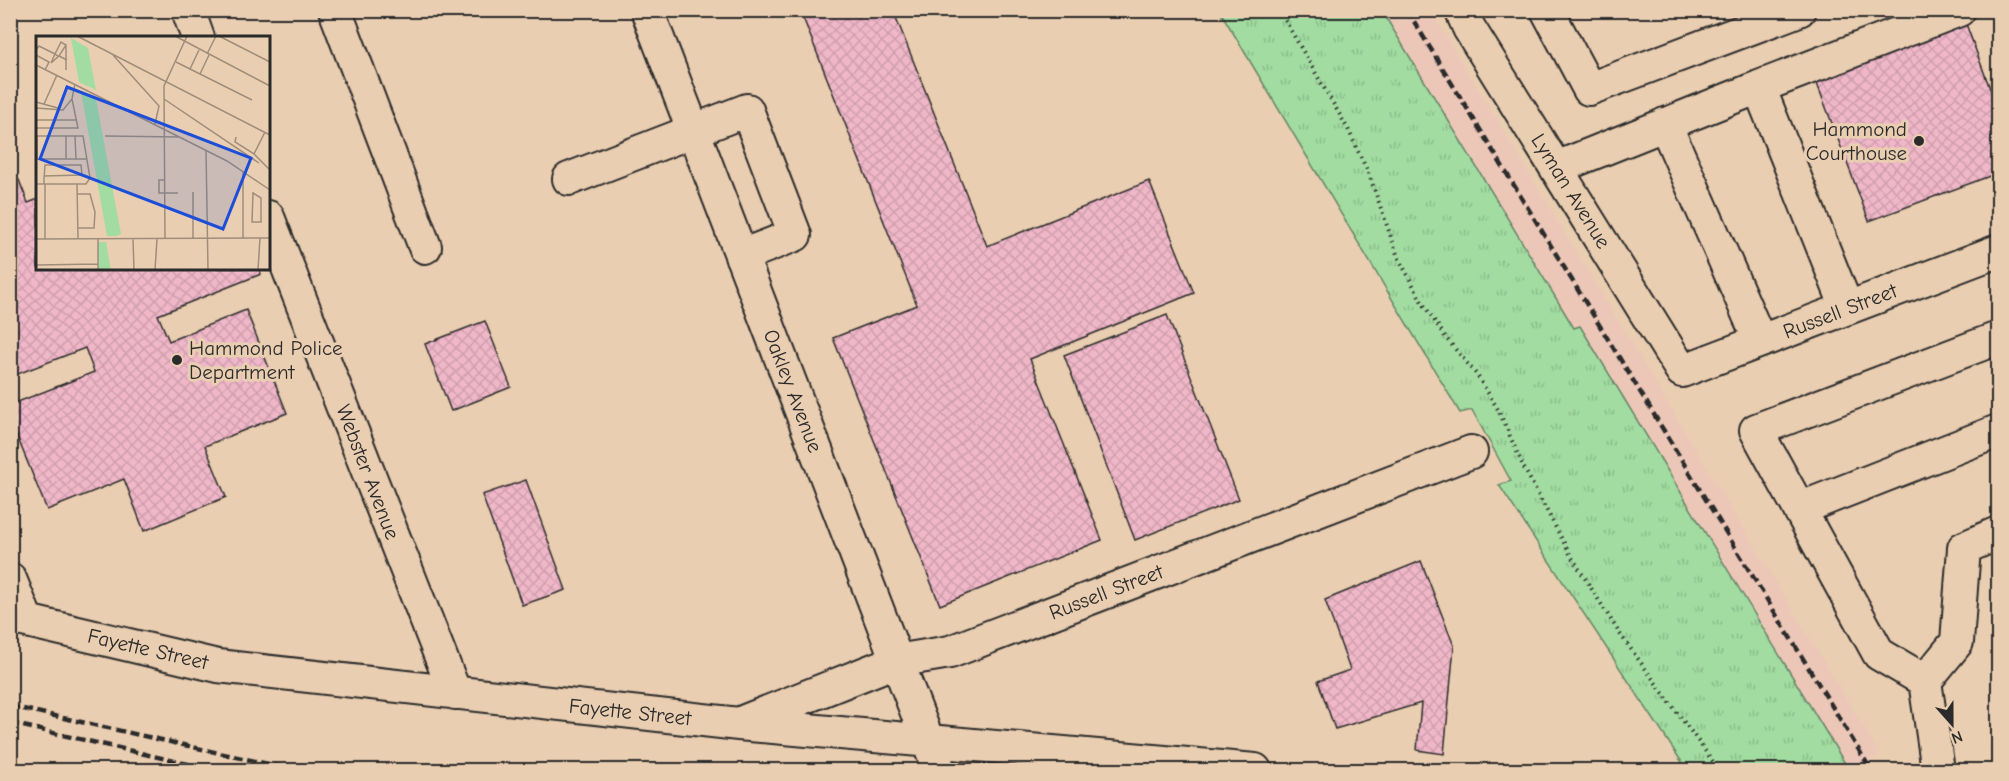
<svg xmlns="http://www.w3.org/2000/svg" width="2009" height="781" font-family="'Comic Neue',sans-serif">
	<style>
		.built { fill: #ecc7b8 }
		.grass { fill: url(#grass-tufts); stroke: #668466; stroke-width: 1.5 }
		.building { fill: url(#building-cross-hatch); stroke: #2b2b2b; stroke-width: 1.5 }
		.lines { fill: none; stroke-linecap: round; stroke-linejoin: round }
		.minor-casing { stroke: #2b2b2b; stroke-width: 36 }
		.path { stroke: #2b2b2b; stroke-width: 4; stroke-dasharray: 1.5 4.5; stroke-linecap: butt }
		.minor { stroke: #eaceb1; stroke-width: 32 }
		.rail { stroke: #2b2b2b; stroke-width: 4.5; stroke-dasharray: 9 4.5; stroke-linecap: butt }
		.poi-dot { fill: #2b2b2b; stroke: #eaceb1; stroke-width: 2 }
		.labels { text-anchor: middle; stroke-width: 6; stroke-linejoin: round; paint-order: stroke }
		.poi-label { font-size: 21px; fill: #2b2b2b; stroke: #eaceb1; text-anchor: end }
		.street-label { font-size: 21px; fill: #2b2b2b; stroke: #eaceb1 }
		.inset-road { fill: none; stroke: #9e8d7b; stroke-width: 1.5 }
		.view { fill: #1d4ed8; fill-opacity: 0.15; stroke: #1d4ed8; stroke-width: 3 }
		.inset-edge { fill: none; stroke: #2b2b2b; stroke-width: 3 }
	</style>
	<defs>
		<pattern id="grass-tufts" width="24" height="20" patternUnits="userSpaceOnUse" patternTransform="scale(1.5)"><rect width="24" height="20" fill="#a2dca1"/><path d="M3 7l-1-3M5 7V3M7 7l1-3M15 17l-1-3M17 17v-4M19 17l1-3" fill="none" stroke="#8cbd8b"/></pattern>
		<pattern id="building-cross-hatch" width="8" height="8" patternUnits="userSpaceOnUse" patternTransform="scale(1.5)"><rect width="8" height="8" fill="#f0b7c9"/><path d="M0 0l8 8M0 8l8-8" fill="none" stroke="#ce9ead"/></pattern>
	</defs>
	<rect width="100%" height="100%" fill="#eaceb1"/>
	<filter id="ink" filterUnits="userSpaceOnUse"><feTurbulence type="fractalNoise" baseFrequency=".0167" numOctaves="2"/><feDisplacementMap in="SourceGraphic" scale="12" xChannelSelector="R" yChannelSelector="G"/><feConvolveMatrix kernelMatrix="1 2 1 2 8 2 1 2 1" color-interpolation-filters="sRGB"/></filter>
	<g filter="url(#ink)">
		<path class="built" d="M1383,11h48l449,743 -31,16 -269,-443 -6,1z"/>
		<path class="grass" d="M1220,11h162l192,317 6,-2 269,444h-162l-188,-285 12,-4 -39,-71 -12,3z"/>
		<path class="building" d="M800,10h93l94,236 162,-65 45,112 -164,66 72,181 -162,65 -107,-267 84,-33z
			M1966,24l32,86v63l-129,48 -53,-140z
			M19,180l9,23 10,-4v69h221l2,6 -103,41 11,26 77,-31 41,103 -82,33 21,51 -82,34 -20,-52 -77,31 -37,-91v-14l84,-33 -9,-24 -75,29v-194z
			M1167,315l72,184 -104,41 -71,-185z
			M485,321l26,66 -60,24 -26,-67z
			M526,480l40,110 -44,15 -40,-110z
			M1421,561l33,85 -10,108 -27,-4 4,-47 -86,26 -17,-48 32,-11 -25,-70z"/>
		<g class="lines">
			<defs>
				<path id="minor" d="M188,10l10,28
					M335,10l90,237
					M647,10l292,760
					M1461,10l8,18 213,343 316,-120
					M1547,10l42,79 210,-79
					M1759,87l200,-77
					M1665,124l95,217
					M1556,168l203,-81 88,221
					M569,179l178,-69 48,125 -54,21
					M268,217l187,476
					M1799,509l199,-78
					M10,579l17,42
					M10,617l208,49 521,58 516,46
					M1925,681l-46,-27 -123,-224 242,-92
					M745,721l151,-60 54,-9 521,-200
					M1938,770l-13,-89 32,-39 7,-94 34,-15"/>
			</defs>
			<use href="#minor" class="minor-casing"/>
			<path class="path" d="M1279,10l69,119 22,48 28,80 24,45 24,36 31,37 22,36 25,57 47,88 49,78 99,136"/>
			<use href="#minor" class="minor"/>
			<path class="rail" d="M1407,10l464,760
				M10,706l285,64
				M10,723l204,47"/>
		</g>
	</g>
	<g class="poi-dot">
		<circle cx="1919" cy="141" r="6"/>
		<circle cx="177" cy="360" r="6"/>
	</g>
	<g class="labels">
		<g class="poi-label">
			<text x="1907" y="136">Hammond<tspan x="1907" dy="24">Courthouse</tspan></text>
			<text x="189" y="355" text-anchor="start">Hammond Police<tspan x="189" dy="24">Department</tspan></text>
		</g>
		<g class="street-label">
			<text transform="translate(1571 191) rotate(58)" y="7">Lyman Avenue</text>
			<text transform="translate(1840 311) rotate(-21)" y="7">Russell Street</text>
			<text transform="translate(793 391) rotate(69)" y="7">Oakley Avenue</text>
			<text transform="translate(368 472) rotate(69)" y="7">Webster Avenue</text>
			<text transform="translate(1106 592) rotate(-21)" y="7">Russell Street</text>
			<text transform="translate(148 649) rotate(13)" y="7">Fayette Street</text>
			<text transform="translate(630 712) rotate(6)" y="7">Fayette Street</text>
		</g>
	</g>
	<g transform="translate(36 36)">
		<rect width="234" height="234" fill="#eaceb1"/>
		<path d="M35,2l17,10 8,42 -17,-8zM45,56l15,7 25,135 -5,2h-9zM62,206h8l5,28h-13z" fill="#a2dca1"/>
		<path class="inset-road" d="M41,0l193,99M139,0l95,50M183,0l51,26M30,10v24M0,14l3,-4 16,8 3,2h1l7,-11 -5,-3 -6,12 -4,9M171,18l9,-18M0,19l13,7 -4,8M77,19l46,51 -4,18M140,26l76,38M15,27l8,-7 8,4M0,29l191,96 43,29M154,33l9,-19M164,38l9,-19M128,63l95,64M0,66l22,6M8,68l13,-29M0,72l27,2 9,-11 3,-15M0,84h40M0,92h42l-6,-29M0,100h47l7,42 -4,6h-50M1,100v23h29M30,100v23h21M39,100l1,23M69,100l75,1M200,101l-1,5 19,12 11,-22M170,114l2,120M218,118l16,16M207,135v67M129,144h-6v13h19M8,148v-5l1,-14h36l1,10 -38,1M9,148v55M41,148l1,55M217,157l8,5v24h-9zM41,158h13l5,18 -1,16h-16M157,202v-46M0,203l234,-1M62,203v31M97,203l1,31M129,203l-1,-153 23,-50M0,229l62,-1M119,234l2,-31M222,234l2,-32"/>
		<path class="view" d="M31,51l184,71 -28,71 -183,-70z"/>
		<rect width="234" height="234" class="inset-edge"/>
	</g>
	<rect width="2009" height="781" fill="none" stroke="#eaceb1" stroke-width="36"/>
	<rect x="18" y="18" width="1973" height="745" fill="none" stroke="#2b2b2b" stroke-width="2" filter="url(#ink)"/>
	<g transform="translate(1952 724) rotate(159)" stroke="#eaceb1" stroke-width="4.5" paint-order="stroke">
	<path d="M0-4.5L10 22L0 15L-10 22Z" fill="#2b2b2b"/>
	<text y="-9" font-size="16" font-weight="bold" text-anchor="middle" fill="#2b2b2b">N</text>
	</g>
</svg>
